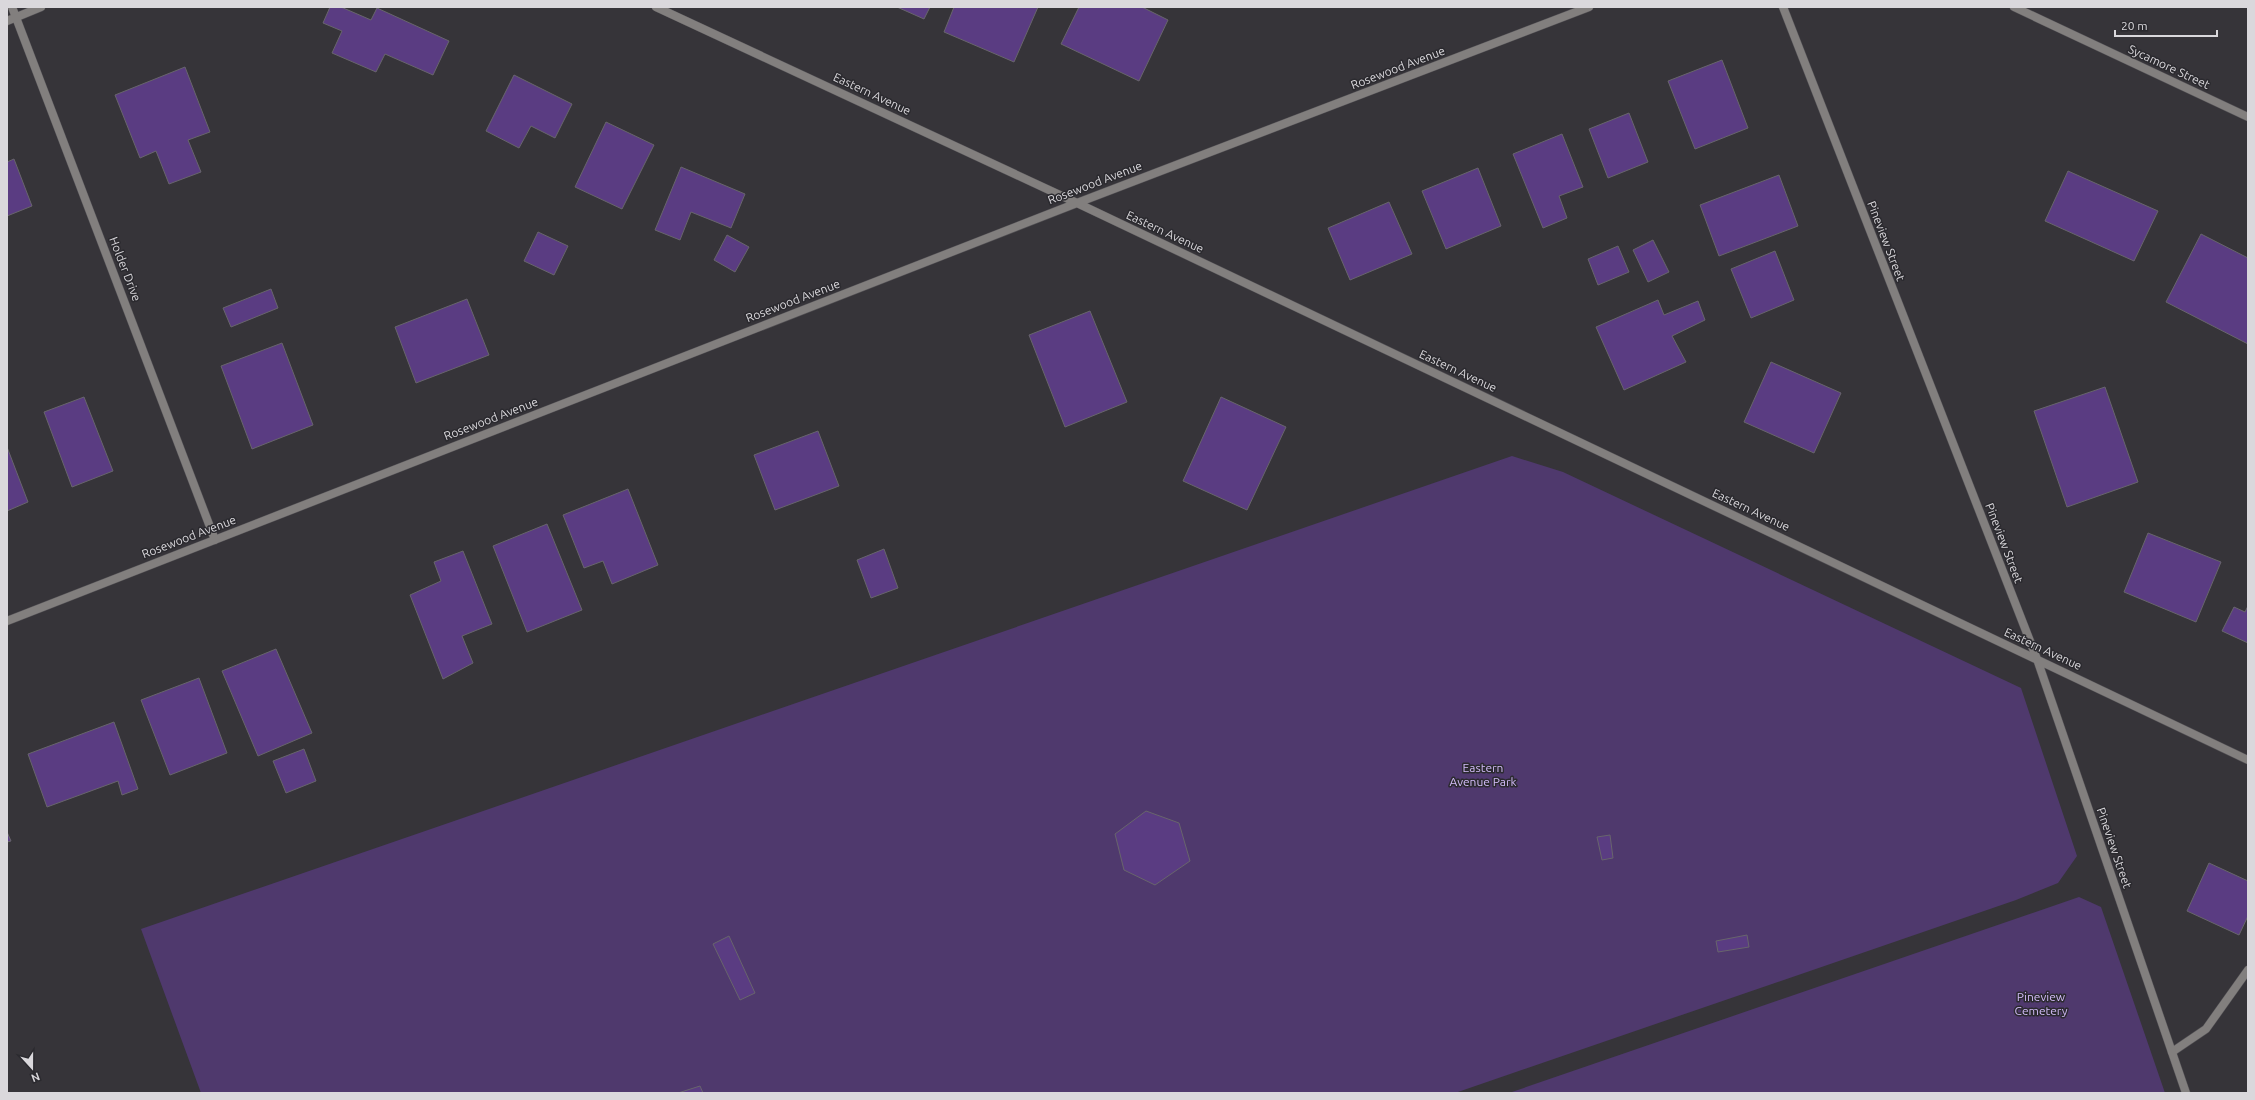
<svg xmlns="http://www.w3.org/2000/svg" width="2255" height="1100" font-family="Ubuntu,sans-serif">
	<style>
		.green { fill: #4f396d }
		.building { fill: #5a3c82; stroke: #68656c }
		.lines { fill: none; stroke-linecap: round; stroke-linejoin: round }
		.lane-casing { stroke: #545256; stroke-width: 9 }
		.street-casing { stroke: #545256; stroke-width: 9 }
		.lane { stroke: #827f7e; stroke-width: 8 }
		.street { stroke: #827f7e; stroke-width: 8 }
		.labels { text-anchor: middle; stroke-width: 3; stroke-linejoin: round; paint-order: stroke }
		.street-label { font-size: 12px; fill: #dad8dc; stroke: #2b2a2f }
		.park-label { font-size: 12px; fill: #d2bbf8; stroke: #2b2a2f }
	</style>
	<rect width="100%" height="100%" fill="#363439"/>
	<path class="green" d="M1512,456l51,16 458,216 56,168 -19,27 -42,17 -561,193h-1254l-60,-164z
		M2079,897l22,10 64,186h-656z"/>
	<path class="building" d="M330,7h11l30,13 6,-12 72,33 -16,34 -48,-21 -9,18 -44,-19 10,-22 -19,-8z
		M897,7h33l-6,12z
		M954,7h84l-24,55 -70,-30z
		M1079,7h63l26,13 -29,61 -78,-37z
		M1722,60l26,68 -53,21 -27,-68z
		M185,67l25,65 -22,8 13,32 -32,12 -13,-33 -16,7 -25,-63z
		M514,75l58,29 -17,34 -24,-12 -12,22 -33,-17z
		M1629,113l19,49 -40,16 -19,-49z
		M606,122l48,23 -32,64 -47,-22z
		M1562,134l21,53 -24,9 8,22 -24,10 -30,-74z
		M14,159l18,47 -25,10v-54z
		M681,167l64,27 -14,34 -40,-16 -11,28 -25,-10z
		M1478,168l23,58 -55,23 -24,-58z
		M2068,171l90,40 -24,50 -89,-40z
		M1779,175l19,51 -79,30 -19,-51z
		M1389,202l23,52 -62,26 -22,-52z
		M538,232l30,14 -14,29 -30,-14z
		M2201,234l47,24v86l-82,-42z
		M727,235l22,12 -14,25 -21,-12z
		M1653,240l16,32 -21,10 -15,-32z
		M1618,246l11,26 -31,13 -10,-26z
		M1775,251l19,49 -43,18 -20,-49z
		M271,289l7,19 -47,19 -8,-19z
		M467,299l22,56 -73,28 -21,-56z
		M1658,300l6,15 34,-14 7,19 -33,16 14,26 -62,28 -28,-63z
		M1090,311l37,91 -62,25 -36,-92z
		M282,343l31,82 -61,24 -31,-83z
		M1771,362l70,31 -27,60 -70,-31z
		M2105,387l33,95 -71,25 -33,-96z
		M84,397l29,74 -41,16 -28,-75z
		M1221,397l65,30 -39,83 -64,-29z
		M818,431l21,55 -64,24 -21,-55z
		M7,447l21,55 -21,9z
		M628,489l30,76 -46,19 -9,-23 -19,7 -21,-53z
		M547,524l35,86 -55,22 -34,-86z
		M2148,533l73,29 -25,60 -72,-30z
		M884,549l14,39 -27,10 -14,-38z
		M463,551l29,73 -30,12 11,27 -30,16 -33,-84 31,-14 -7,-19z
		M2248,606v37l-26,-12 12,-24 11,5z
		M276,649l36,84 -54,23 -36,-85z
		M199,678l28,75 -57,22 -29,-75z
		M114,722l24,67 -16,6 -4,-14 -71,26 -19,-53z
		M304,749l12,32 -30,12 -13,-32z
		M1146,811l33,12 11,38 -35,24 -31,-15 -9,-36z
		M7,832l4,9 -4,1z
		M1610,835l3,23 -11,2 -5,-23z
		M2209,863l39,18v35l-9,19 -52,-24z
		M1747,935l2,12 -31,5 -2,-11z
		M729,936l26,57 -15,7 -27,-56z
		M700,1086l3,7h-25z"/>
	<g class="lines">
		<defs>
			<path id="lane" d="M2172,1052l34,-23 42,-59"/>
			<path id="street" d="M12,7l203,533
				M656,7l421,196 1171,557
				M1783,7l254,652 149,434
				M2014,7l234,110
				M7,21l34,-14
				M7,621l1070,-418 512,-196"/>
		</defs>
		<use href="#lane" class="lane-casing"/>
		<use href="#street" class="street-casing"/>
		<use href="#lane" class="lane"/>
		<use href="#street" class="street"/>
	</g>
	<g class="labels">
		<g class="street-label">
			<text transform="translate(2169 67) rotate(25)" y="4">Sycamore Street</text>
			<text transform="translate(1398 68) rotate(-21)" y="4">Rosewood Avenue</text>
			<text transform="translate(872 94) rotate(25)" y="4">Eastern Avenue</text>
			<text transform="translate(1095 183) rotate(-21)" y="4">Rosewood Avenue</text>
			<text transform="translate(1165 232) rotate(25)" y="4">Eastern Avenue</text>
			<text transform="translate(1886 241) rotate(69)" y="4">Pineview Street</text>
			<text transform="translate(125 269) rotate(69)" y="4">Holder Drive</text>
			<text transform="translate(793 301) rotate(-21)" y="4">Rosewood Avenue</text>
			<text transform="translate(1458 371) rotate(25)" y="4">Eastern Avenue</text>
			<text transform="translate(491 419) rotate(-21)" y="4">Rosewood Avenue</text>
			<text transform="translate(1751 510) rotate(25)" y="4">Eastern Avenue</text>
			<text transform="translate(189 537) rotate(-21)" y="4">Rosewood Avenue</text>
			<text transform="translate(2004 543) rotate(69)" y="4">Pineview Street</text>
			<text transform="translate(2043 649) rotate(25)" y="4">Eastern Avenue</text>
			<text transform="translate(2114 848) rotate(71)" y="4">Pineview Street</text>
		</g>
		<g class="park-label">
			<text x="1483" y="772">Eastern<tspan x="1483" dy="14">Avenue Park</tspan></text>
			<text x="2041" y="1001">Pineview<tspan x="2041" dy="14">Cemetery</tspan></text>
		</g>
	</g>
	<rect width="2255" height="1100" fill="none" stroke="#dad8dc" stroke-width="16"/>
	<g transform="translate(32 1068) rotate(159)" stroke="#2b2a2f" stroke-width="3" paint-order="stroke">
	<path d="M0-3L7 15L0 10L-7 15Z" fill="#dad8dc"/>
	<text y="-6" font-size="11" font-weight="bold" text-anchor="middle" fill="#dad8dc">N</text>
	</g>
	<path d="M2115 30v6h102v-6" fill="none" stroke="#dad8dc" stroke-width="2"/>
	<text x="2121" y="30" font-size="12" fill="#dad8dc" stroke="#2b2a2f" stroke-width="3" paint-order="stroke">20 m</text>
</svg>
